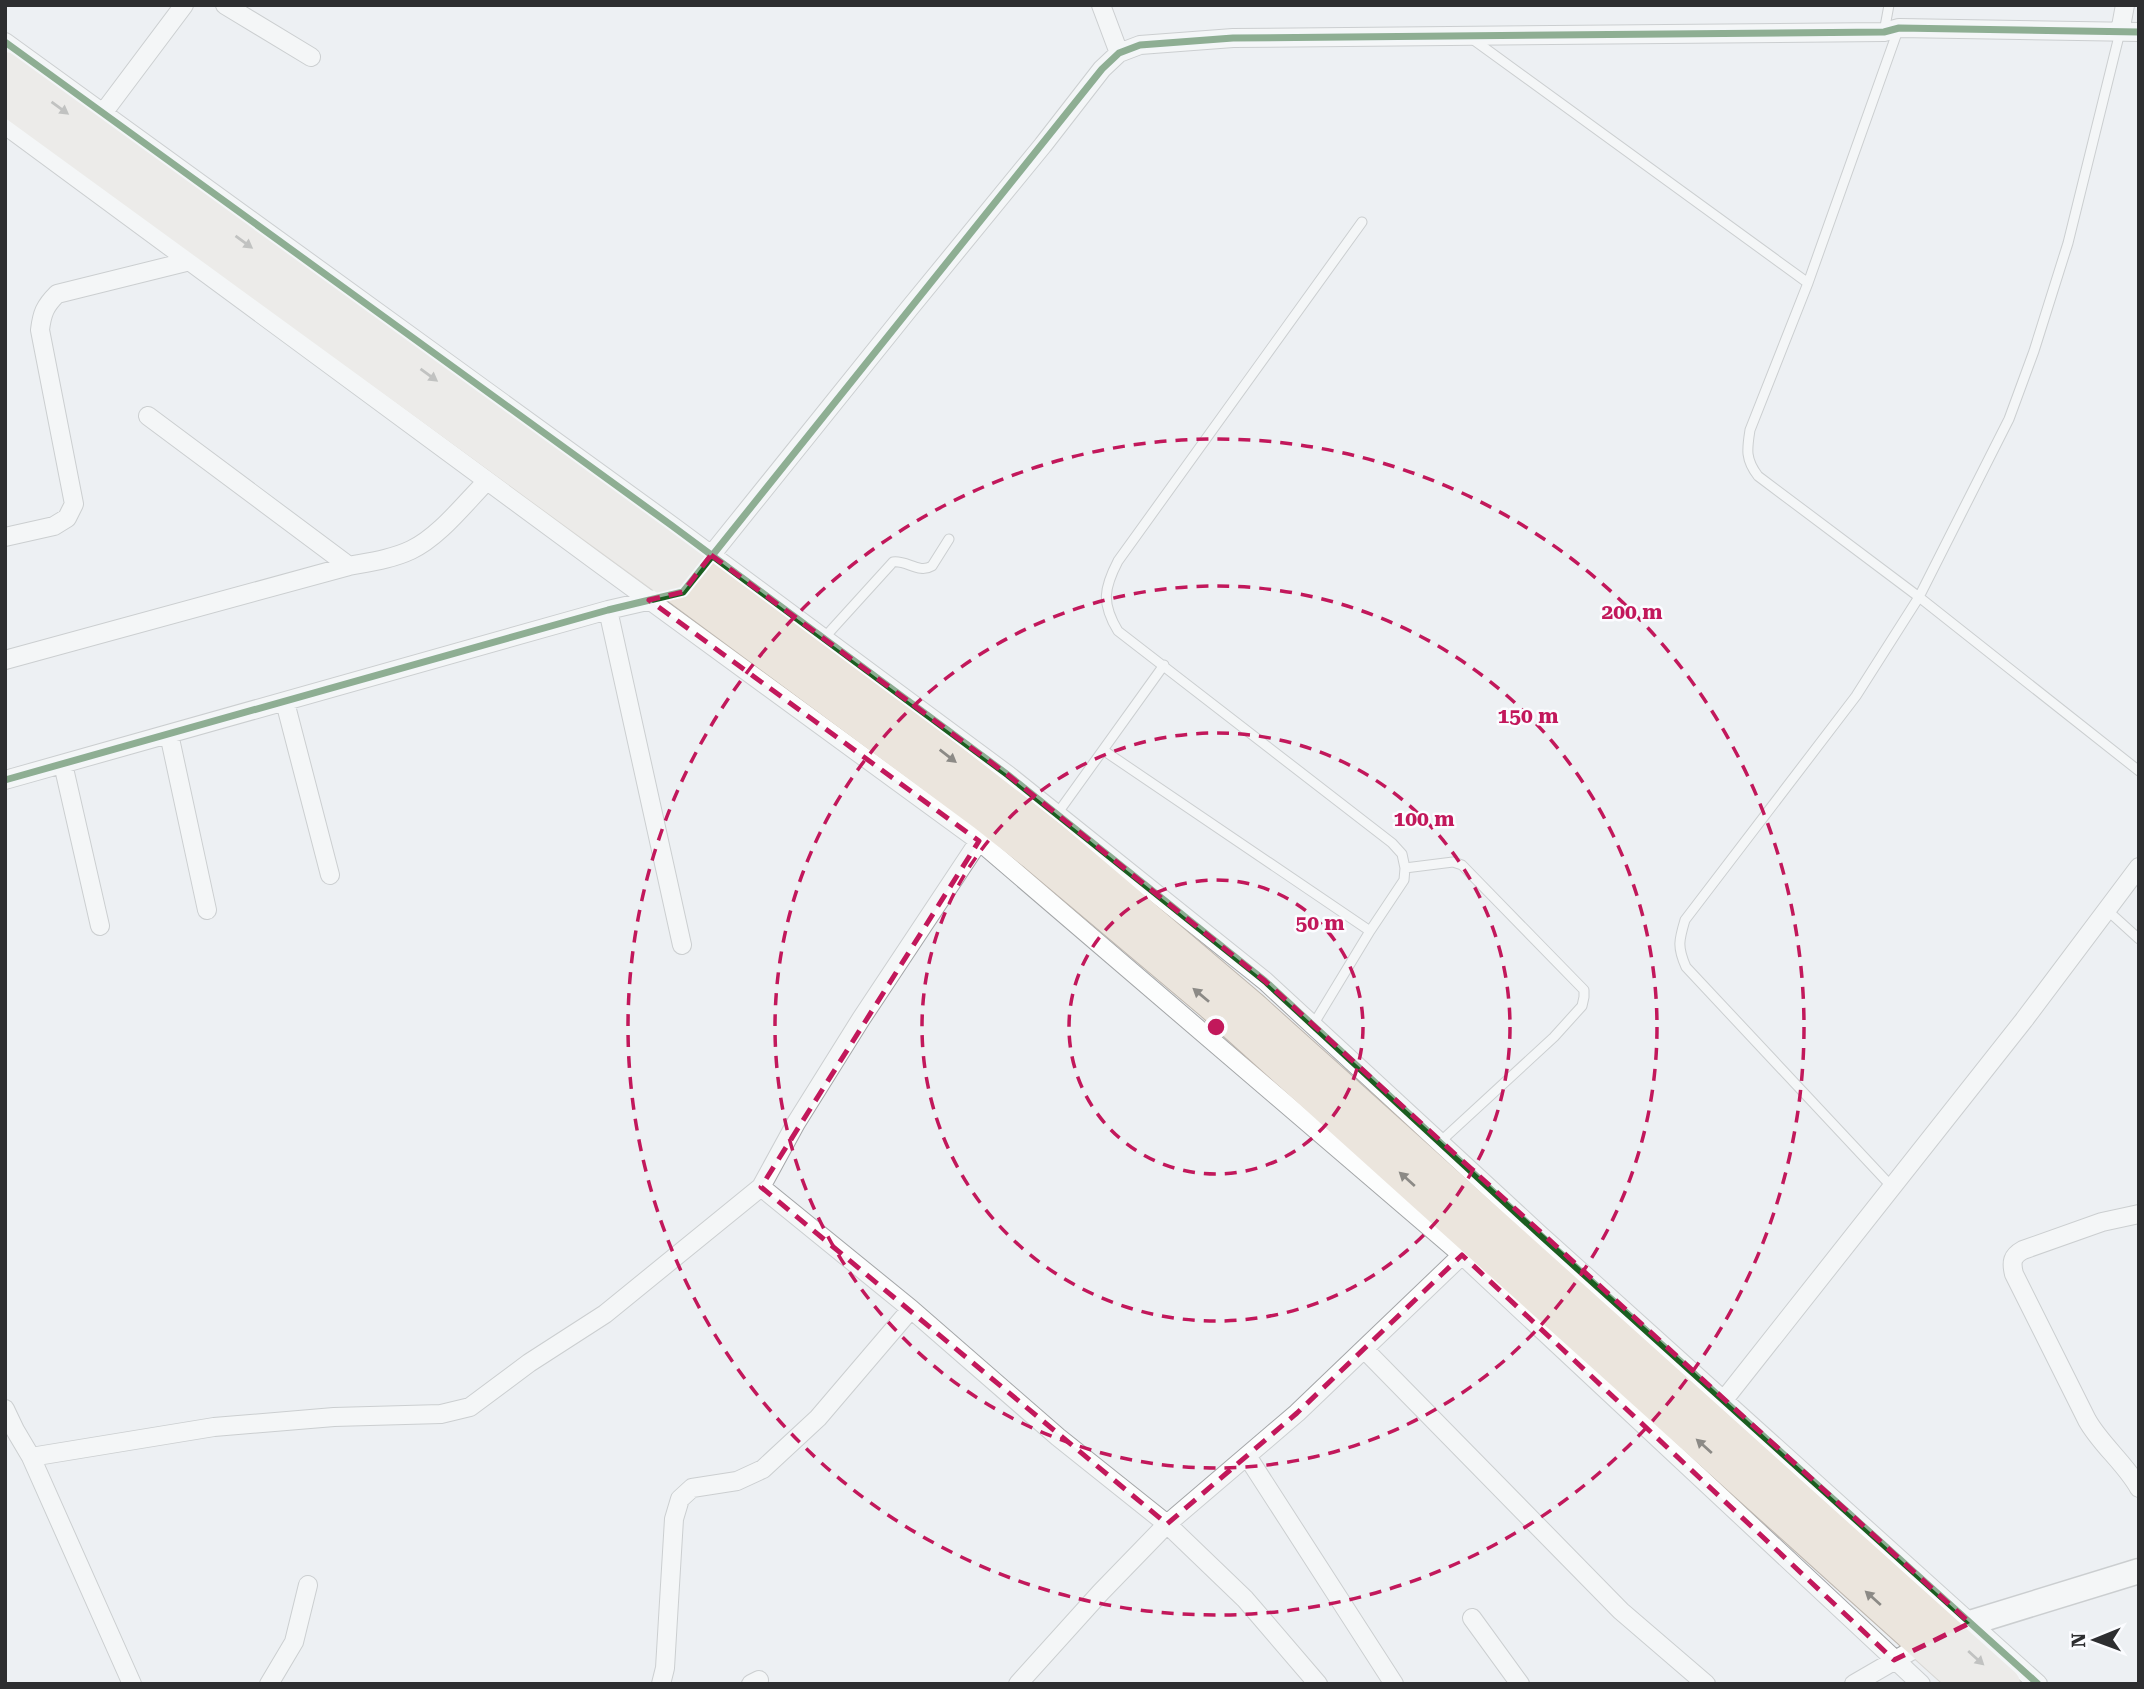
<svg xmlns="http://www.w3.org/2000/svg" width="2144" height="1689" font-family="'Roboto Serif',serif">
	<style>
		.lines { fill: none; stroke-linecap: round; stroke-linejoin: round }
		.lane-casing { stroke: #a3a5a7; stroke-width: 11 }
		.street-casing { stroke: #a3a5a7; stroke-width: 20 }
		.secondary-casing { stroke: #a3a5a7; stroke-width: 27 }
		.highway-casing { stroke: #beb7af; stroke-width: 34 }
		.lane { stroke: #fcfdfd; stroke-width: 9 }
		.street { stroke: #fcfdfd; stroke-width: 18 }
		.secondary { stroke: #fcfdfd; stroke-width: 24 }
		.highway { stroke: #ebe5dd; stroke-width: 32 }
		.cycleway-casing { stroke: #fbfcff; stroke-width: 11 }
		.cycleway { stroke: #1b5e20; stroke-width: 7 }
		.oneway { fill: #8c8a86 }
		.marked { fill: none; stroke: #c2185b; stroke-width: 5; stroke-dasharray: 14 9; stroke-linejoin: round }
		.ring { fill: none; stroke: #c2185b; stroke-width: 3.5; stroke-dasharray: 12 9 }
		.centre { fill: #c2185b; stroke: #fbfcff; stroke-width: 3.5 }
		.ring-label { font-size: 21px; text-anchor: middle; font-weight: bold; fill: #c2185b; stroke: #fbfcff; stroke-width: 5; stroke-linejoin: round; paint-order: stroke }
	</style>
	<rect width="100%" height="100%" fill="#edf0f3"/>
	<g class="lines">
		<defs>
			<path id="lane" d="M1898,30l-90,253 -58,147c-3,19 -5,29 8,46l161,121 220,174
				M1884,32l5,-27
				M1471,38l337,245
				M824,638l69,-76c14,-2 26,12 39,4l17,-27
				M1103,750l267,181
				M1057,814l107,-149
				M1405,868l48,-6 9,3 122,125v7l-2,9 -28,31 -114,105
				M2107,910l32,29
				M1313,1025l57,-94 34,-51 1,-12 -3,-14 -10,-11 -274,-212c-17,-28 -14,-43 0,-70l244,-339
				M1892,1187l-206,-220c-9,-20 -7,-27 -1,-47l171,-224 63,-99 90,-178 25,-68 34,-108 52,-211"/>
			<path id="street" d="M225,5l86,52
				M1101,5l18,48
				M2120,32l5,-27
				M5,42l666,483 337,250 257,206 273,252 500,451
				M103,113l81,-108
				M5,125l591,436 383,280 483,414 459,429
				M148,416l201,150
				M5,537l49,-11 13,-8 7,-14 -34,-174c2,-17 5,-24 17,-36l133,-33
				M704,564l204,-254 135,-165 59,-76 17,-16 21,-8 93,-7 651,-6 15,-4 240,4
				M608,610l74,335
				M5,660l344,-94c21,-4 43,-7 62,-16 28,-13 54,-47 76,-69
				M285,702l45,173
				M169,734l38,176
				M63,764l37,162
				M5,780l603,-170 48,-11
				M761,1187l150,122 147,128 109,87 78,75 73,85
				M2139,1214l-37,8 -79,28c-11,6 -12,12 -9,24l73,146c14,25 38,43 52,68
				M1364,1349l257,262 85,73
				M1723,1401l301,-381 115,-153
				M5,1409l10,21 16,27 101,227
				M1247,1456l147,228
				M31,1457l183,-30 120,-10 107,-3 29,-7 59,-44 76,-49 156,-127 35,-64 65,-104 118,-178
				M1472,1618l48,66
				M269,1684l25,-42 14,-57
				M661,1684l4,-16 9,-149 6,-20 12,-11 45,-7 26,-12 55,-51 93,-109
				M751,1684l8,-4
				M1018,1684l83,-92 66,-68 130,-111 165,-158
				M1854,1684l69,-40"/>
			<path id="secondary" d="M1934,1639l36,-16 169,-52"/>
			<path id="highway" d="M5,68l695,503 204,152 147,114 200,170 753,677
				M5,98l678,494 301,223 51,40 177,149 755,680"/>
		</defs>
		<use href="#lane" class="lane-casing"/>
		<use href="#street" class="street-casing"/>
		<use href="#secondary" class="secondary-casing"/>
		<use href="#highway" class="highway-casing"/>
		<use href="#lane" class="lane"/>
		<use href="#street" class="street"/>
		<use href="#secondary" class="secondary"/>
		<use href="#highway" class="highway"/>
		<defs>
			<path id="cycleway" d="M5,42l666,483 337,250 257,206 273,252 500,451
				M5,780l603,-170 75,-18 419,-523 17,-16 21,-8 93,-7 651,-6 15,-4 240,4"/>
		</defs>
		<use href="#cycleway" class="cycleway-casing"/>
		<use href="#cycleway" class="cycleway"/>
	</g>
	<defs><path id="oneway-solid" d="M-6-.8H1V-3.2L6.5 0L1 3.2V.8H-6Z" transform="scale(1.75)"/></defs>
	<g class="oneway">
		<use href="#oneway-solid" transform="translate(60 108) rotate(36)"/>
		<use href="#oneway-solid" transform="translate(244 242) rotate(36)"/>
		<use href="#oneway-solid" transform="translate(429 375) rotate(36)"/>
		<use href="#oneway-solid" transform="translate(948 756) rotate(38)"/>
		<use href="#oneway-solid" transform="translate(1201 995) rotate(-140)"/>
		<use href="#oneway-solid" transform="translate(1407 1179) rotate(-138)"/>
		<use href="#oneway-solid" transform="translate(1704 1446) rotate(-138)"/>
		<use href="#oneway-solid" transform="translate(1873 1598) rotate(-138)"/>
		<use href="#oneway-solid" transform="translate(1976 1658) rotate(42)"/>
	</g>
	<path d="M0 0H2144V1689H0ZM711,555l297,220 257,206 705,642 -76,37 -432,-405 -165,158 -130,111 -406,-337 218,-346 -330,-241 34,-8z" fill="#edf0f3" fill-opacity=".55" fill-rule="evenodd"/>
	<path class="marked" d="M711,555l297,220 257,206 705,642 -76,37 -432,-405 -165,158 -130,111 -406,-337 218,-346 -330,-241 34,-8z"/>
	<g class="ring">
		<circle cx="1216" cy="1027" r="147"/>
		<circle cx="1216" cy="1027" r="294"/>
		<circle cx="1216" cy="1027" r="441"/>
		<circle cx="1216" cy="1027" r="588"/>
	</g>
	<circle cx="1216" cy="1027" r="10" class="centre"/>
	<g class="ring-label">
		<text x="1632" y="619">200 m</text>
		<text x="1528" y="723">150 m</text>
		<text x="1424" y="826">100 m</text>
		<text x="1320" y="930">50 m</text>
	</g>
	<rect width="2144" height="1689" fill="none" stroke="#2d2e30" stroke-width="14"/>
	<g transform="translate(2095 1640) rotate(269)" stroke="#fbfcff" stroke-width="5" paint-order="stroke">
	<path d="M0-5L12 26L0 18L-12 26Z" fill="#2d2e30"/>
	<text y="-10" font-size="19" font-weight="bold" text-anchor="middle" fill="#2d2e30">N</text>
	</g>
</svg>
